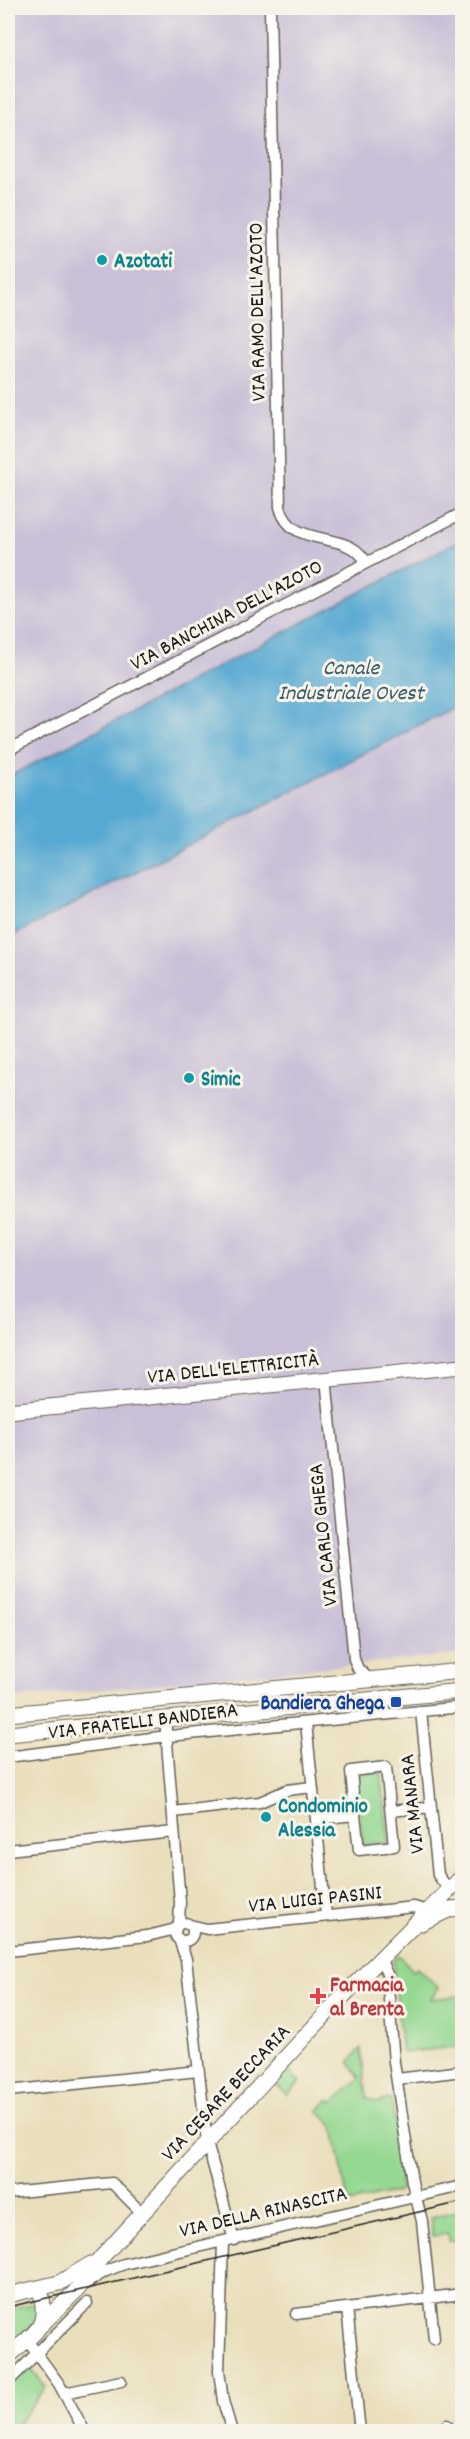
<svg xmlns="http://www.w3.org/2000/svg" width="470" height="2439" font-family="Dekko,sans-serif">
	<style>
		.industrial { fill: #c9bfd7 }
		.green { fill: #94d891; stroke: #587a56; stroke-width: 1.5 }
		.water { fill: #57a9d2; stroke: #3a6277; stroke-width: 1.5 }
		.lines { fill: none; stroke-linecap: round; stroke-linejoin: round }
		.street-casing { stroke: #646054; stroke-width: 13 }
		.secondary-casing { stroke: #646054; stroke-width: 17 }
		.street { stroke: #fff; stroke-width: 10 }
		.secondary { stroke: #fff; stroke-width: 15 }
		.tram { stroke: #1c1c1c; stroke-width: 1.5 }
		.culture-dot { fill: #0f9aa8; stroke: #f7f3e8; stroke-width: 2 }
		.transit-dot { fill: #1a4fb4; stroke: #f7f3e8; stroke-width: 2 }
		.health-dot { fill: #e0444e; stroke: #f7f3e8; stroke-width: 2 }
		.labels { text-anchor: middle; stroke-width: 6; stroke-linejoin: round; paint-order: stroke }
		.culture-label { font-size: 21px; font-weight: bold; fill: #0d838f; stroke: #f7f3e8; text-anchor: start }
		.street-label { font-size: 21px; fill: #1c1c1c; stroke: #f7f3e8 }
		.transit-label { font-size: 21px; font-weight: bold; fill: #164399; stroke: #f7f3e8; text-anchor: end }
		.health-label { font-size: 21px; font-weight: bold; fill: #be3a42; stroke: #f7f3e8; text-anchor: start }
		.water-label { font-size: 22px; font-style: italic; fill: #375b6e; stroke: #f7f3e8 }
	</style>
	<rect width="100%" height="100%" fill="#f7f3e8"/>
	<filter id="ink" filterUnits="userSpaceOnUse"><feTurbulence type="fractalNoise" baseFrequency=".0167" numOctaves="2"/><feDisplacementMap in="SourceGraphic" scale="12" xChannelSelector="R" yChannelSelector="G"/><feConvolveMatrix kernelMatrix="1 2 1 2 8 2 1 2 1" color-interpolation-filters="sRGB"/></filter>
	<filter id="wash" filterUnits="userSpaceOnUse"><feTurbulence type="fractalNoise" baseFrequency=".008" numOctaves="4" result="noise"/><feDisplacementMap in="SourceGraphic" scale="24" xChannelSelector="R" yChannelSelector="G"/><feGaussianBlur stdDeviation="1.35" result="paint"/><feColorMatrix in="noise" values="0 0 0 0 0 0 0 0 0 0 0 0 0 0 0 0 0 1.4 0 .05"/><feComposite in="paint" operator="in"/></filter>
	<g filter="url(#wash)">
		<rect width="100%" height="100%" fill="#eadfbc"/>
		<path class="industrial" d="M8,8h454v531l-454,238z
			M462,703v951l-454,45v-761z"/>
		<path class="green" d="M381,1772l8,71 -26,2 -7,-71z
			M399,1955l14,16 4,-3 22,20 -9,11 28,-3 4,50 -60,7 -9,-92z
			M361,2048l6,50 10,5 14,-5 12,81 -3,1 1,9 -3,3 -50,11 -14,-76 -16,-16 10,-11 4,3 28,-25 -11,-16z
			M287,2069l13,13 -13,13 -13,-13z
			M462,2210v30l-13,1 -1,-7 -15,2 -3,-19z
			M40,2302l-2,19 -17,15 -13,3v-30z
			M29,2367l17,20 -34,44h-4v-45z"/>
		<path class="water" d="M462,539v164l-454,235v-161z"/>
	</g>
	<g filter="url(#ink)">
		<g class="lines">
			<defs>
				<path id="street" d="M270,8l10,499c11,44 68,21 86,55
					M8,750l454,-237
					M326,1378l28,281 4,10 14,12
					M421,1711l17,164 11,15
					M165,1719l15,183 -1,22
					M306,1723l20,193
					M8,1757l151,-20 303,-30
					M391,1811l40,-4
					M173,1812l87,-10 27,-12 25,-3
					M316,1819l39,-4 4,35 35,-4 -8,-79 -35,4 4,44
					M8,1850l166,-18
					M175 1932a9 9 0 1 1 18 0a9 9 0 1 1-18 0Z
					M190,1925l17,4 207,-22 13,4
					M179,1939l7,20 21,184 27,97
					M8,1951l139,-15 29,-7
					M380,1958l7,16 7,88 18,120 10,39 12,118
					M397,2079l65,-8
					M8,2091l190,-20
					M8,2193l104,-10 30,30
					M223,2242l-4,129 4,30 9,31
					M85,2284l21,-13 18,-7 338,-78
					M347,2308l13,124
					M296,2314l166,-20
					M27,2340l32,44 26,48
					M8,2382l79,-79
					M64,2393l57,-12
					M447,2425v7"/>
				<path id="secondary" d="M8,1411l454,-45
					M8,1714l454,-43
					M8,1734l454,-43
					M421,1923l29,-14 12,-1
					M8,2295l51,-12 32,-19
					M39,2327l39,-38 23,-31 235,-255 126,-126
					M8,2357c28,-28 42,-26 32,-69"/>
			</defs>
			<use href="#street" class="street-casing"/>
			<use href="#secondary" class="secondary-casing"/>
			<use href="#street" class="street"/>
			<use href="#secondary" class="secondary"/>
			<path class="tram" d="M8,2307l454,-105"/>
		</g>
	</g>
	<g class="culture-dot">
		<circle cx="102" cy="260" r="6"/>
		<circle cx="189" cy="1078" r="6"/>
		<circle cx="266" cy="1817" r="6"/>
	</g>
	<rect class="transit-dot" x="390" y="1696" width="12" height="12" rx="3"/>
	<path class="health-dot" d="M315 1987h6v6h6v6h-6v6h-6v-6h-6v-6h6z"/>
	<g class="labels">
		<g class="culture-label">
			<text x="114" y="267">Azotati</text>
			<text x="201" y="1085">Simic</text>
			<text x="278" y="1812">Condominio<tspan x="278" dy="24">Alessia</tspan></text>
		</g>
		<g class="street-label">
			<text transform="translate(256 312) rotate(-91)" y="7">VIA RAMO DELL'AZOTO</text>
			<text transform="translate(226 614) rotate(-28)" y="7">VIA BANCHINA DELL'AZOTO</text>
			<text transform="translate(233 1367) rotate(-6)" y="7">VIA DELL'ELETTRICITÀ</text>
			<text transform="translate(322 1535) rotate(-96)" y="7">VIA CARLO GHEGA</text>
			<text transform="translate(143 1720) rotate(-7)" y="7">VIA FRATELLI BANDIERA</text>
			<text transform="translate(411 1804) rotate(-96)" y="7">VIA MANARA</text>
			<text transform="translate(315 1898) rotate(-6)" y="7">VIA LUIGI PASINI</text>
			<text transform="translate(225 2092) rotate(-47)" y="7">VIA CESARE BECCARIA</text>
			<text transform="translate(263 2211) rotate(-13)" y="7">VIA DELLA RINASCITA</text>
		</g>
		<g class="transit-label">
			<text x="384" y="1709">Bandiera Ghega</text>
		</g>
		<g class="health-label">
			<text x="330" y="1991">Farmacia<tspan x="330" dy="24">al Brenta</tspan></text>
		</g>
		<g class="water-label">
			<text x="351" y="674">Canale<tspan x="351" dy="25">Industriale Ovest</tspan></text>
		</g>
	</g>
	<rect width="470" height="2439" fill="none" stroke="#f7f3e8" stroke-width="30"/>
</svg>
